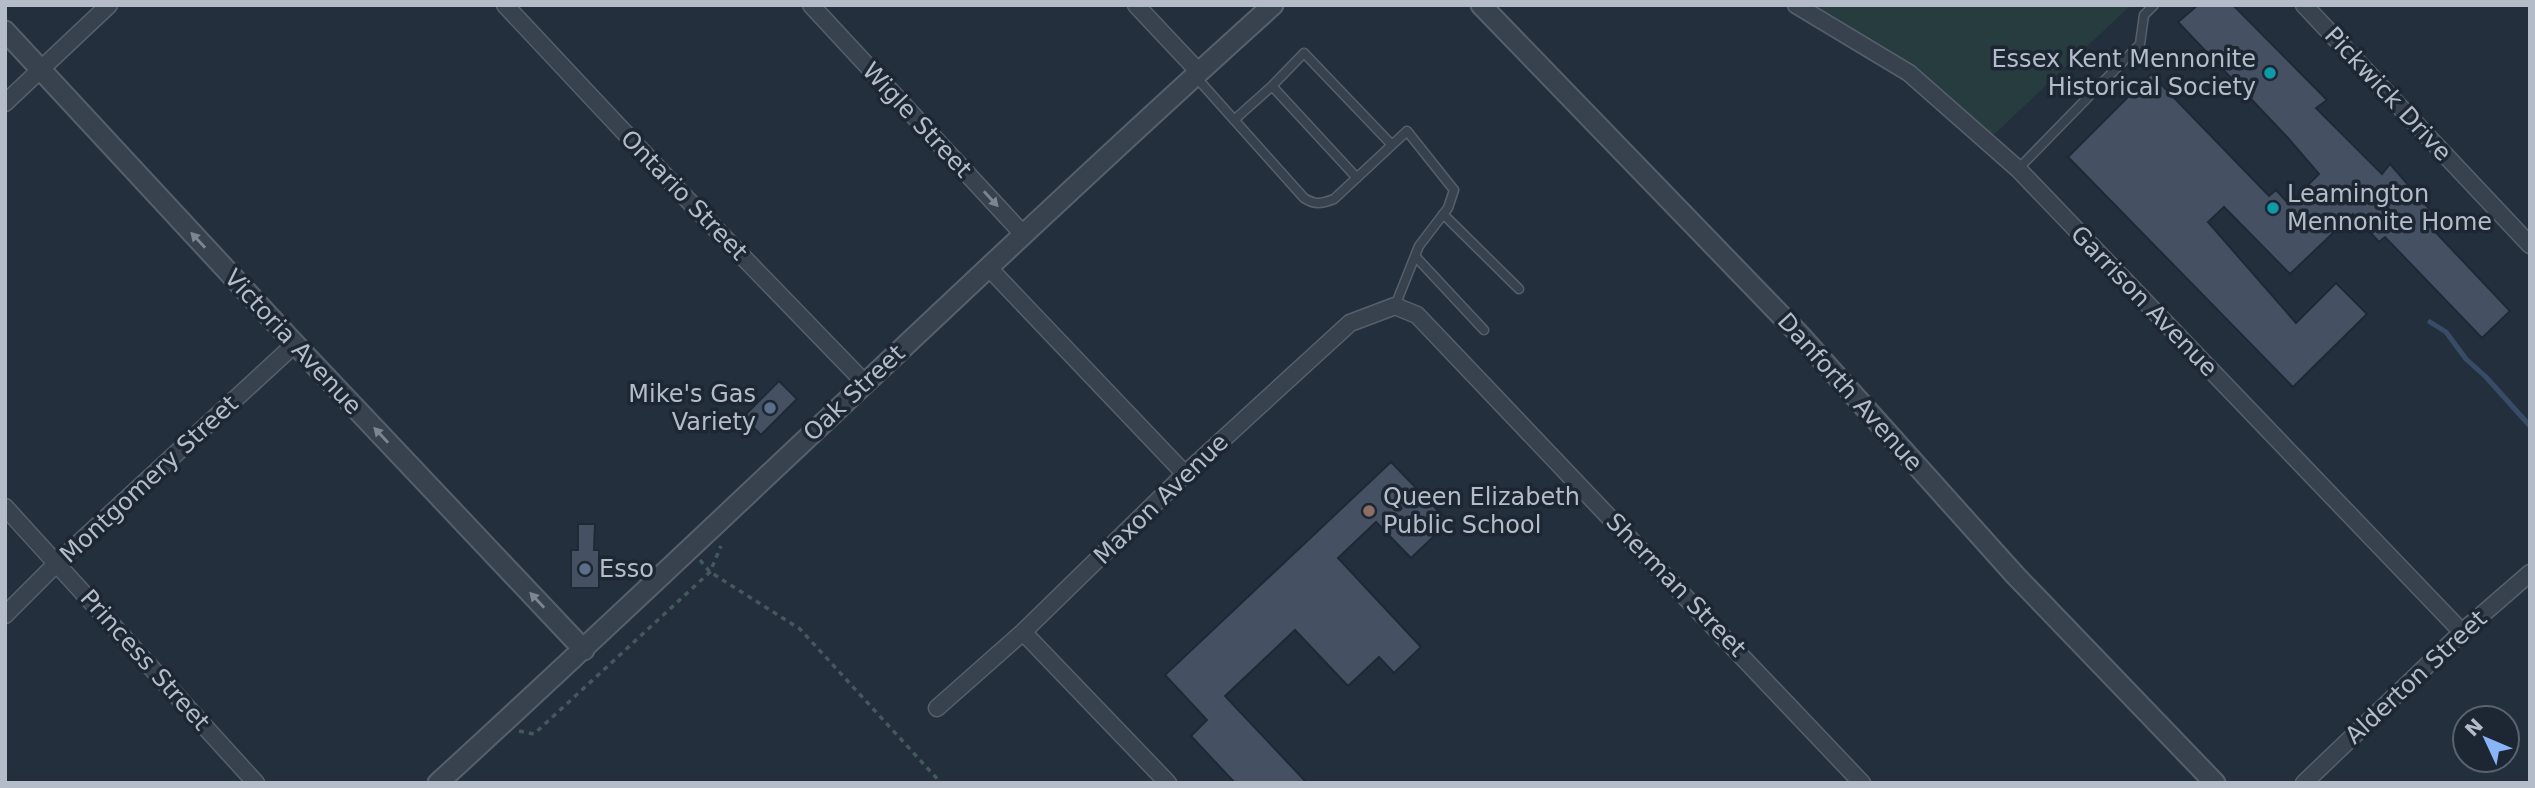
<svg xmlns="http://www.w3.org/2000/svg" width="2535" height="788" font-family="'DejaVu Sans',sans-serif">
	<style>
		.green { fill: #263c3f }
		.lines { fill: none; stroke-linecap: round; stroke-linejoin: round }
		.stream { stroke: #394c67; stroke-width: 5 }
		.building { fill: #455162; stroke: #1f2835; stroke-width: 2 }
		.service-casing { stroke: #565f6c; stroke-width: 11 }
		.minor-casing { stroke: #565f6c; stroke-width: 19 }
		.tertiary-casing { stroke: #565f6c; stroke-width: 23 }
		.path { stroke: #44595c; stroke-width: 3.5; stroke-dasharray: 5 5; stroke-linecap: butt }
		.service { stroke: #38414e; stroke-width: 8 }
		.minor { stroke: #38414e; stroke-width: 16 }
		.tertiary { stroke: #38414e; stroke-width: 19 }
		.oneway { fill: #7c8592 }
		.culture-dot { fill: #0f9aa8; stroke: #1d2633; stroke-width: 2.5 }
		.service-dot { fill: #5c6f8a; stroke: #1d2633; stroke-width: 2.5 }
		.education-dot { fill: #8d6e63; stroke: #1d2633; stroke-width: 2.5 }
		.labels { text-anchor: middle; stroke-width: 7; stroke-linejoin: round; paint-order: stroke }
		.poi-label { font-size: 24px; fill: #b4bcc9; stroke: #1d2633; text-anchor: start }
		.street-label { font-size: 24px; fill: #b4bcc9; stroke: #1d2633 }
	</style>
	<rect width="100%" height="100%" fill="#242f3e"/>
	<path class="green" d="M1796,5h335l-145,137 -77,-69z"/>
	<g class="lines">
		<path class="stream" d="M2430,322l16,10 20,27 20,18 44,49"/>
	</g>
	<path class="building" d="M2198,5h35l94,95 -11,8 66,66 8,-10 42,48 -8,8 86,91 -28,27 -97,-101 -6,5 -26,-28 -63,60 -66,-67 -16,15 88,101 40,-40 31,31 -74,73 -225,-230 83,-83 118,122 7,-6 13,14 30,-30 -31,-36 -110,-116z
		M779,381l18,18 -36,36 -18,-18z
		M1391,462l58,60 -38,36 -35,-36 -38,36 83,89 -27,26 -15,-16 -31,29 -53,-56 -70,66 82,87h-72l-44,-47 16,-16 -42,-45z
		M578,524h17l-1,26h5v38h-28v-38h7z"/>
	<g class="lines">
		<defs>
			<path id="service" d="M1195,76l109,122c11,7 17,6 30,1l73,-68 47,59 -6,18 -29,38 -24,60
				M1272,86l85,92
				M1234,120l38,-34 32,-33 88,92
				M2018,169l122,-125 4,-29 10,-10
				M1443,214l76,75
				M1415,256l69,74"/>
			<path id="minor" d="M505,5l179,191 181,187
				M811,5l212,229
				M1136,5l63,67
				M1796,5l113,68 109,96 444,463
				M2304,5l226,240
				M5,103l104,-98
				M988,267l197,207
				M5,507l251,276
				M5,615l52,-52 238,-219
				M1023,632l145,151
				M937,708l86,-76 162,-158 165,-151 45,-17 22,9 445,468
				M2304,783l158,-151 68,-59"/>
			<path id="tertiary" d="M1481,5l318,329 216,241 200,208
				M5,31l290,313 289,306
				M438,783c281,-257 552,-523 835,-778"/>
		</defs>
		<use href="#service" class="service-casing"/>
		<use href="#minor" class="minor-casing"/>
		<use href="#tertiary" class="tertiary-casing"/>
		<path class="path" d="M700,560l10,12 90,57 141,154
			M519,731l15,3 176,-162 11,-26"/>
		<use href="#service" class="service"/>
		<use href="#minor" class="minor"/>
		<use href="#tertiary" class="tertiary"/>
	</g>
	<defs><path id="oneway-solid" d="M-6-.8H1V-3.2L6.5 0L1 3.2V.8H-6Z" transform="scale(1.75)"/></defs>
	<g class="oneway">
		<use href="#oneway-solid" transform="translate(991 199) rotate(47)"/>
		<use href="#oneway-solid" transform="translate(198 240) rotate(-133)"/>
		<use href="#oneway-solid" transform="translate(381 435) rotate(-133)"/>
		<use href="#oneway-solid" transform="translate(537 600) rotate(-133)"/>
	</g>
	<g class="culture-dot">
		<circle cx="2270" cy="73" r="7"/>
		<circle cx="2273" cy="208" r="7"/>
	</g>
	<g class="service-dot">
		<circle cx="770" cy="408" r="7"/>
		<circle cx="585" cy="569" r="7"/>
	</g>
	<circle class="education-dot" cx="1369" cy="511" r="7"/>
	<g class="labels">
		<g class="poi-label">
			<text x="2256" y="67" text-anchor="end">Essex Kent Mennonite<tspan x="2256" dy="28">Historical Society</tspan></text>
			<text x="2287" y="202">Leamington<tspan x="2287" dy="28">Mennonite Home</tspan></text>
			<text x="756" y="402" text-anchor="end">Mike's Gas<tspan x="756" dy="28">Variety</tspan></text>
			<text x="1383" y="505">Queen Elizabeth<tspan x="1383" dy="28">Public School</tspan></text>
			<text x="599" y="577">Esso</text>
		</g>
		<g class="street-label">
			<text transform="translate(2388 94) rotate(47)" y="8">Pickwick Drive</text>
			<text transform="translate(917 120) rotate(47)" y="8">Wigle Street</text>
			<text transform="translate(684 195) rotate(46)" y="8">Ontario Street</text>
			<text transform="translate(2144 301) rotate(46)" y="8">Garrison Avenue</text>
			<text transform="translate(293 342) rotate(47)" y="8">Victoria Avenue</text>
			<text transform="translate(1850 392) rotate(48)" y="8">Danforth Avenue</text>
			<text transform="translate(854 393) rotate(-43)" y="8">Oak Street</text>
			<text transform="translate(149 479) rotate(-43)" y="8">Montgomery Street</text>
			<text transform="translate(1161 499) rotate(-44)" y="8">Maxon Avenue</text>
			<text transform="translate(1676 585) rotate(46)" y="8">Sherman Street</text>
			<text transform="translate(145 660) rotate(48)" y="8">Princess Street</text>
			<text transform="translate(2416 677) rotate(-43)" y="8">Alderton Street</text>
		</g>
	</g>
	<rect width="2535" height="788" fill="none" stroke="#b4bcc9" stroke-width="14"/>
	<g transform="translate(2486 739) rotate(314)"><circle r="33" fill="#1d2633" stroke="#59626f" stroke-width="2"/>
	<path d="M0-5L12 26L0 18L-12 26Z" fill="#8ab4f8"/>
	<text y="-10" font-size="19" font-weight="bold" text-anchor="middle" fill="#b4bcc9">N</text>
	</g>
</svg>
